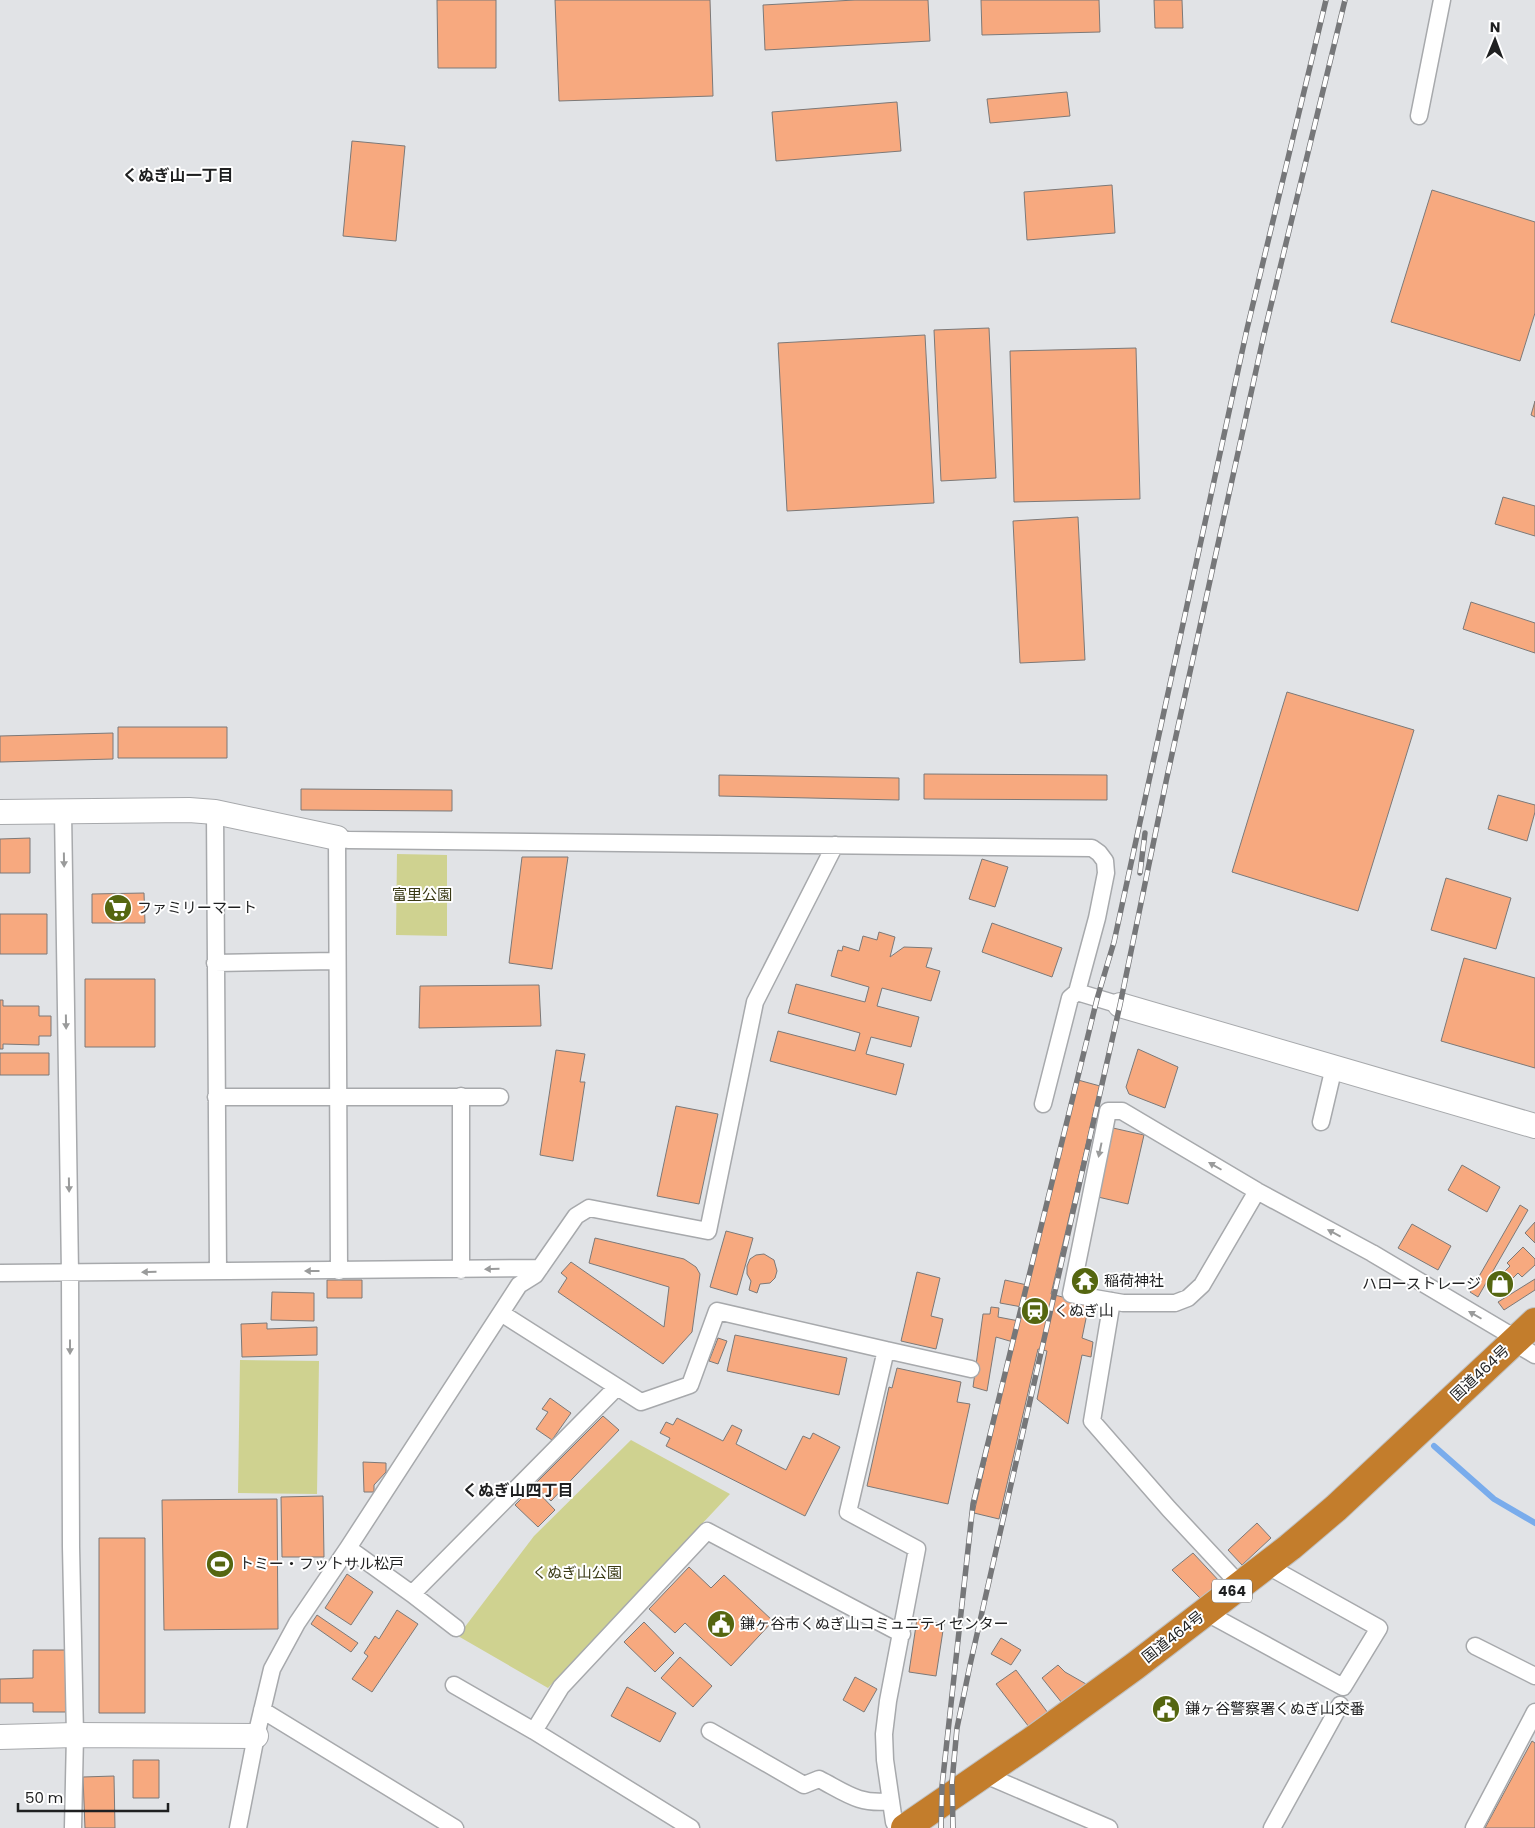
<svg xmlns="http://www.w3.org/2000/svg" width="1535" height="1828" font-family="Poppins,'Noto Sans JP',sans-serif">
	<style>
		.green { fill: #cfd290 }
		.lines { fill: none; stroke-linecap: round; stroke-linejoin: round }
		.stream { stroke: #79acec; stroke-width: 6 }
		.building { fill: #f7a97f; stroke: #7c7978 }
		.street-casing { stroke: #a7a9ac; stroke-width: 19 }
		.secondary-casing { stroke: #a7a9ac; stroke-width: 26 }
		.highway-casing { stroke: #c0c1c1; stroke-width: 30 }
		.street { stroke: #fff; stroke-width: 16 }
		.secondary { stroke: #fff; stroke-width: 24 }
		.highway { stroke: #c37d2c; stroke-width: 28 }
		.rail-casing { stroke: #767779; stroke-width: 5.5 }
		.rail { stroke: #fff; stroke-width: 4; stroke-dasharray: 11; stroke-linecap: butt }
		.oneway { fill: #9a9b9b }
		.labels { text-anchor: middle; stroke-width: 4; stroke-linejoin: round; paint-order: stroke }
		.shield { fill: #fff; stroke: #626364; stroke-width: 1 }
		.shield-label { font-size: 14px; font-weight: bold; fill: #1f2021 }
		.park-label { font-size: 15px; fill: #393914; stroke: #fff }
		.poi-label { font-size: 15px; fill: #1f2021; stroke: #fff; text-anchor: start }
		.street-label { font-size: 15px; fill: #1f2021; stroke: #fff }
		.neighbourhood-label { font-size: 16px; font-weight: bold; fill: #1f2021; stroke: #fff }
	</style>
	<rect width="100%" height="100%" fill="#e1e3e6"/>
	<path class="green" d="M397,854l50,1v81l-51,-1z
		M240,1360l79,1 -2,133 -79,-1z
		M631,1440l99,54 -182,194 -90,-52 76,-100z"/>
	<g class="lines">
		<path class="stream" d="M1434,1446l60,53 41,24"/>
	</g>
	<path class="building" d="M437,0h59v68h-58z
		M555,0h155l3,96 -154,5z
		M855,0h73l2,41 -165,9 -2,-45z
		M981,0h118l1,32 -118,3z
		M1154,0h28l1,28h-28z
		M1067,92l3,24 -80,7 -3,-24z
		M897,102l4,49 -125,10 -4,-49z
		M352,141l53,5 -9,95 -53,-5z
		M1112,185l3,48 -88,7 -3,-48z
		M1432,190l103,32v91l-15,48 -129,-39z
		M989,328l7,150 -55,3 -7,-151z
		M925,335l9,168 -147,8 -9,-168z
		M1136,348l4,151 -126,3 -4,-151z
		M1535,401v16l-4,-2z
		M1503,497l32,9v30l-40,-12z
		M1078,517l7,143 -65,3 -7,-142z
		M1471,602l64,21v30l-72,-24z
		M1287,692l127,38 -56,181 -126,-39z
		M118,727h109v31h-109z
		M113,733v26l-113,3v-26z
		M924,774l183,1v25l-183,-1z
		M719,775l180,3v22l-180,-4z
		M301,789l151,1v21l-151,-1z
		M1498,795l37,10v7l-8,29 -39,-12z
		M30,838v35h-30v-34z
		M522,857h46l-16,112 -43,-6z
		M982,859l26,8 -13,40 -26,-8z
		M1446,878l65,20 -15,51 -65,-19z
		M144,893l1,30h-53v-29z
		M0,914h47v40h-47z
		M992,923l70,25 -10,29 -70,-25z
		M879,932l16,5 -5,20 14,-10 28,1 -6,19 14,4 -9,30 -49,-13 -5,18 42,11 -8,30 -40,-10 -5,17 38,10 -8,31 -126,-34 8,-30 77,20 5,-18 -72,-20 8,-29 69,18 4,-15 -38,-11 7,-26 4,1 1,-5 16,5 4,-15 14,4z
		M1464,958l71,20v90l-94,-27z
		M85,979h70v68h-70z
		M539,985l2,41 -122,2 1,-42z
		M0,1000h3v6h36v10h12v20h-12v9l-36,-1v5h-3z
		M1138,1049l40,18 -13,41 -36,-14 -3,-7z
		M556,1050l29,4 -5,28h5l-12,79 -33,-6z
		M0,1053h49v22h-49z
		M1078,1080l22,6 -49,208 38,10 -7,34 11,4 -2,15 -9,-2 -14,69 -31,-25 10,-48 -9,-2 -39,170 -25,-6 39,-171 -17,-5 -9,54 -14,-4 10,-73h7l1,-7 8,1 -1,9 21,4 3,-14 -22,-4 5,-23 22,5z
		M676,1106l42,8 -19,90 -42,-8z
		M1113,1128l31,7 -16,69 -30,-7z
		M1462,1165l38,22 -13,25 -39,-22z
		M1520,1205l8,5 -50,87 -8,-5z
		M1535,1222v21l-10,-10z
		M1412,1224l39,22 -13,24 -40,-22z
		M726,1231l27,7 -16,57 -27,-8z
		M595,1238l89,21 12,8 4,7 -8,58 -29,32 -105,-72 9,-14 -6,-5 10,-11 93,65 5,-40 -80,-24z
		M1523,1247l12,12v6l-13,12 -4,-4 -6,6 -8,-7 6,-6 -3,-3z
		M764,1254l10,6 3,11 -2,7 -5,5 -10,1 -3,9 -8,-3 2,-9 -4,-7v-8l3,-7 6,-4z
		M917,1272l23,6 -9,38 12,3 -7,30 -35,-8z
		M1535,1279v11l-31,20 -6,-8z
		M327,1280h35v18h-35z
		M272,1292l42,1v28l-43,-1z
		M267,1323v6l50,-2v28l-75,2 -1,-33z
		M735,1335l112,23 -8,37 -112,-24z
		M718,1338l9,3 -9,23 -9,-3z
		M897,1368l64,14 -4,20 13,2 -22,100 -81,-18 22,-99 3,1z
		M550,1398l21,15 -19,27 -16,-11 12,-17 -6,-3z
		M603,1416l16,14 -68,71 -17,-16z
		M677,1418l46,23 9,-16 10,5 -6,14 50,26 17,-34 7,3 3,-6 27,14 -35,69 -139,-70 4,-8 -10,-5 6,-11 7,3z
		M363,1462l23,1v9l-12,13v7h-10z
		M533,1487l22,23 -17,17 -23,-22z
		M323,1496l1,61h-42l-1,-60z
		M277,1499l1,130 -114,1 -2,-130z
		M1257,1523l14,15 -29,27 -14,-15z
		M99,1538h46v175h-46z
		M1193,1553l28,30 -20,16 -29,-29z
		M689,1567l22,21 13,-13 49,46 -42,45 -46,-43 -10,10 -26,-24z
		M347,1574l26,18 -22,33 -26,-17z
		M397,1610l21,14 -46,68 -20,-13 16,-23 -4,-3 11,-17 4,3z
		M317,1615l41,28 -7,9 -40,-28z
		M917,1619l27,5 -8,52 -27,-4z
		M644,1622l30,31 -19,19 -31,-30z
		M1001,1638l20,12 -10,15 -20,-11z
		M33,1650h34l1,62h-35v-9h-33v-24l33,-1z
		M680,1657l32,29 -19,21 -32,-29z
		M1058,1665l7,7 21,12 -24,19 -20,-25z
		M1016,1670l32,43 -19,14 -33,-43z
		M855,1677l22,12 -13,23 -21,-12z
		M627,1687l49,26 -16,29 -49,-26z
		M1163,1695l16,11 -11,16 -16,-10z
		M1532,1741l3,2v85h-50z
		M133,1760h26v38h-26z
		M114,1776l1,52h-30l-2,-51z"/>
	<g class="lines">
		<defs>
			<path id="street" d="M1419,116l23,-116
				M63,811l7,462 1,274 4,188 -2,93
				M215,812l3,459
				M215,963l122,-2
				M461,1096v174
				M216,1097h284
				M1043,1104l27,-106 7,-6
				M1321,1122l13,-55
				M1257,1191l-55,94 -14,13 -13,5h-52l-52,-9 37,-183h14l135,80 115,62 133,79 13,5
				M339,1271l-2,-433 11,2 744,8 7,5 6,8 1,12 -9,45 -20,74 43,13
				M0,1273l540,-5
				M1112,1301l-20,120 77,88 71,76
				M501,1313l140,89 49,-17 27,-74 169,39 -38,162 69,37 -29,152 -4,33 1,26 9,62 3,6
				M1513,1342l22,13
				M886,1350l85,19
				M348,1548l64,46 205,-207
				M412,1594l44,34
				M1205,1612l138,75 36,-59 -113,-63
				M1475,1646l60,30
				M454,1685l80,46 157,97
				M262,1710l193,118
				M534,1731l27,-44 146,-156 195,103
				M710,1731l94,54 15,-6c27,14 40,26 72,22
				M983,1774l126,54
				M238,1828l18,-92 16,-67 25,-46 51,-75 171,-263 16,-10 41,-59 13,-8 119,23 47,-229 80,-157
				M1272,1828l68,-123
				M1474,1828l61,-116"/>
			<path id="secondary" d="M0,812l189,-2 26,2 122,26
				M1120,1005l415,121
				M0,1737l75,-2 181,1"/>
			<path id="highway" d="M905,1828l128,-88 102,-74 155,-119 46,-39 199,-186"/>
		</defs>
		<use href="#street" class="street-casing"/>
		<use href="#secondary" class="secondary-casing"/>
		<use href="#highway" class="highway-casing"/>
		<use href="#street" class="street"/>
		<use href="#secondary" class="secondary"/>
		<use href="#highway" class="highway"/>
		<defs>
			<path id="rail" d="M1140,873l5,-40
				M941,1828l1,-42 31,-282 124,-505 17,-57 133,-613 79,-329
				M953,1828l-1,-46 5,-54 13,-63 150,-660 47,-228 97,-443 81,-334"/>
		</defs>
		<use href="#rail" class="rail-casing"/>
		<use href="#rail" class="rail"/>
	</g>
	<defs><path id="oneway-solid" d="M-6-.8H1V-3.2L6.5 0L1 3.2V.8H-6Z" transform="scale(1.25)"/></defs>
	<g class="oneway">
		<use href="#oneway-solid" transform="translate(64 860) rotate(89)"/>
		<use href="#oneway-solid" transform="translate(66 1022) rotate(89)"/>
		<use href="#oneway-solid" transform="translate(1100 1150) rotate(102)"/>
		<use href="#oneway-solid" transform="translate(1215 1166) rotate(-150)"/>
		<use href="#oneway-solid" transform="translate(69 1185) rotate(89)"/>
		<use href="#oneway-solid" transform="translate(1334 1233) rotate(-152)"/>
		<use href="#oneway-solid" transform="translate(492 1269) rotate(179)"/>
		<use href="#oneway-solid" transform="translate(312 1271) rotate(180)"/>
		<use href="#oneway-solid" transform="translate(149 1272) rotate(179)"/>
		<use href="#oneway-solid" transform="translate(1475 1315) rotate(-150)"/>
		<use href="#oneway-solid" transform="translate(70 1347) rotate(90)"/>
	</g>
	<defs>
		<symbol id="supermarket-disc" viewBox="-11 -11 22 22"><circle r="9.5" fill="#556610" stroke="#fff"/><path d="M-6-5.5h2.5l.6 2H6L4.5 2H-2.5L-4.4-4H-6ZM-1.5 3.2a1.3 1.3 0 1 0 .1 0ZM3 3.2a1.3 1.3 0 1 0 .1 0Z" fill="#fff"/></symbol>
		<symbol id="temple-disc" viewBox="-11 -11 22 22"><circle r="9.5" fill="#556610" stroke="#fff"/><path d="M0-6L5-2H3V0L6.5 2.5H4V6H1.5V3h-3V6H-4V2.5H-6.5L-3 0V-2H-5Z" fill="#fff"/></symbol>
		<symbol id="shop-disc" viewBox="-11 -11 22 22"><circle r="9.5" fill="#556610" stroke="#fff"/><path d="M-5-2.5h2.3a2.7 3.5 0 0 1 5.4 0H5L5.5 6h-11ZM-1.5-2.5h3a1.5 2.3 0 0 0-3 0Z" fill="#fff"/></symbol>
		<symbol id="station-disc" viewBox="-11 -11 22 22"><circle r="9.5" fill="#556610" stroke="#fff"/><path d="M-3-6H3Q5-6 5-4V2Q5 4 3 4L4.5 6H3L1.5 4h-3L-3 6H-4.5L-3 4Q-5 4-5 2V-4Q-5-6-3-6ZM-3.5-4v3h7v-3ZM-3.5 1v1.5H-2V1ZM2 1v1.5H3.5V1Z" fill="#fff"/></symbol>
		<symbol id="stadium-disc" viewBox="-11 -11 22 22"><circle r="9.5" fill="#556610" stroke="#fff"/><path d="M0-5a6.5 5 0 1 0 0 10a6.5 5 0 1 0 0-10ZM-3.5-1.8h7v3.6h-7Z" fill="#fff"/></symbol>
		<symbol id="civic-disc" viewBox="-11 -11 22 22"><circle r="9.5" fill="#556610" stroke="#fff"/><path d="M-.6-6.5H3V-4.5H.6V-3L4-1V1h2V6H-6V1h2V-1L-.6-3ZM-1.2 2.5V6h2.4V2.5Z" fill="#fff"/></symbol>
	</defs>
	<g fill-rule="evenodd">
		<use href="#supermarket-disc" x="102" y="892" width="32" height="32"/>
		<use href="#temple-disc" x="1069" y="1265" width="32" height="32"/>
		<use href="#shop-disc" x="1484" y="1268" width="32" height="32"/>
		<use href="#station-disc" x="1019" y="1295" width="32" height="32"/>
		<use href="#stadium-disc" x="204" y="1548" width="32" height="32"/>
		<use href="#civic-disc" x="705" y="1608" width="32" height="32"/>
		<use href="#civic-disc" x="1150" y="1693" width="32" height="32"/>
	</g>
	<g class="labels">
		<rect class="shield" x="1212" y="1579.5" width="40" height="23" rx="4"/>
		<g class="shield-label">
			<text x="1232" y="1596">464</text>
		</g>
		<g class="park-label">
			<text x="422" y="900">富里公園</text>
			<text x="577" y="1578">くぬぎ山公園</text>
		</g>
		<g class="poi-label">
			<text x="137" y="913">ファミリーマート</text>
			<text x="1104" y="1286">稲荷神社</text>
			<text x="1481" y="1289" text-anchor="end">ハローストレージ</text>
			<text x="1054" y="1316">くぬぎ山</text>
			<text x="239" y="1569">トミー・フットサル松戸</text>
			<text x="740" y="1629">鎌ヶ谷市くぬぎ山コミュニティセンター</text>
			<text x="1185" y="1714">鎌ヶ谷警察署くぬぎ山交番</text>
		</g>
		<g class="street-label">
			<text transform="translate(1480 1373) rotate(-43)" y="5">国道464号</text>
			<text transform="translate(1173 1637) rotate(-38)" y="5">国道464号</text>
		</g>
		<g class="neighbourhood-label">
			<text x="178" y="181">くぬぎ山一丁目</text>
			<text x="518" y="1496">くぬぎ山四丁目</text>
		</g>
	</g>
	<g transform="translate(1495 40) rotate(1)" stroke="#ffffff" stroke-width="4" paint-order="stroke">
	<path d="M0-4L9 19L0 12L-9 19Z" fill="#1f2021"/>
	<text y="-8" font-size="14" font-weight="bold" text-anchor="middle" fill="#1f2021">N</text>
	</g>
	<path d="M18 1803v8h150v-8" fill="none" stroke="#1f2021" stroke-width="2.5"/>
	<text x="25" y="1803" font-size="15" fill="#1f2021" stroke="#ffffff" stroke-width="4" paint-order="stroke">50 m</text>
</svg>
